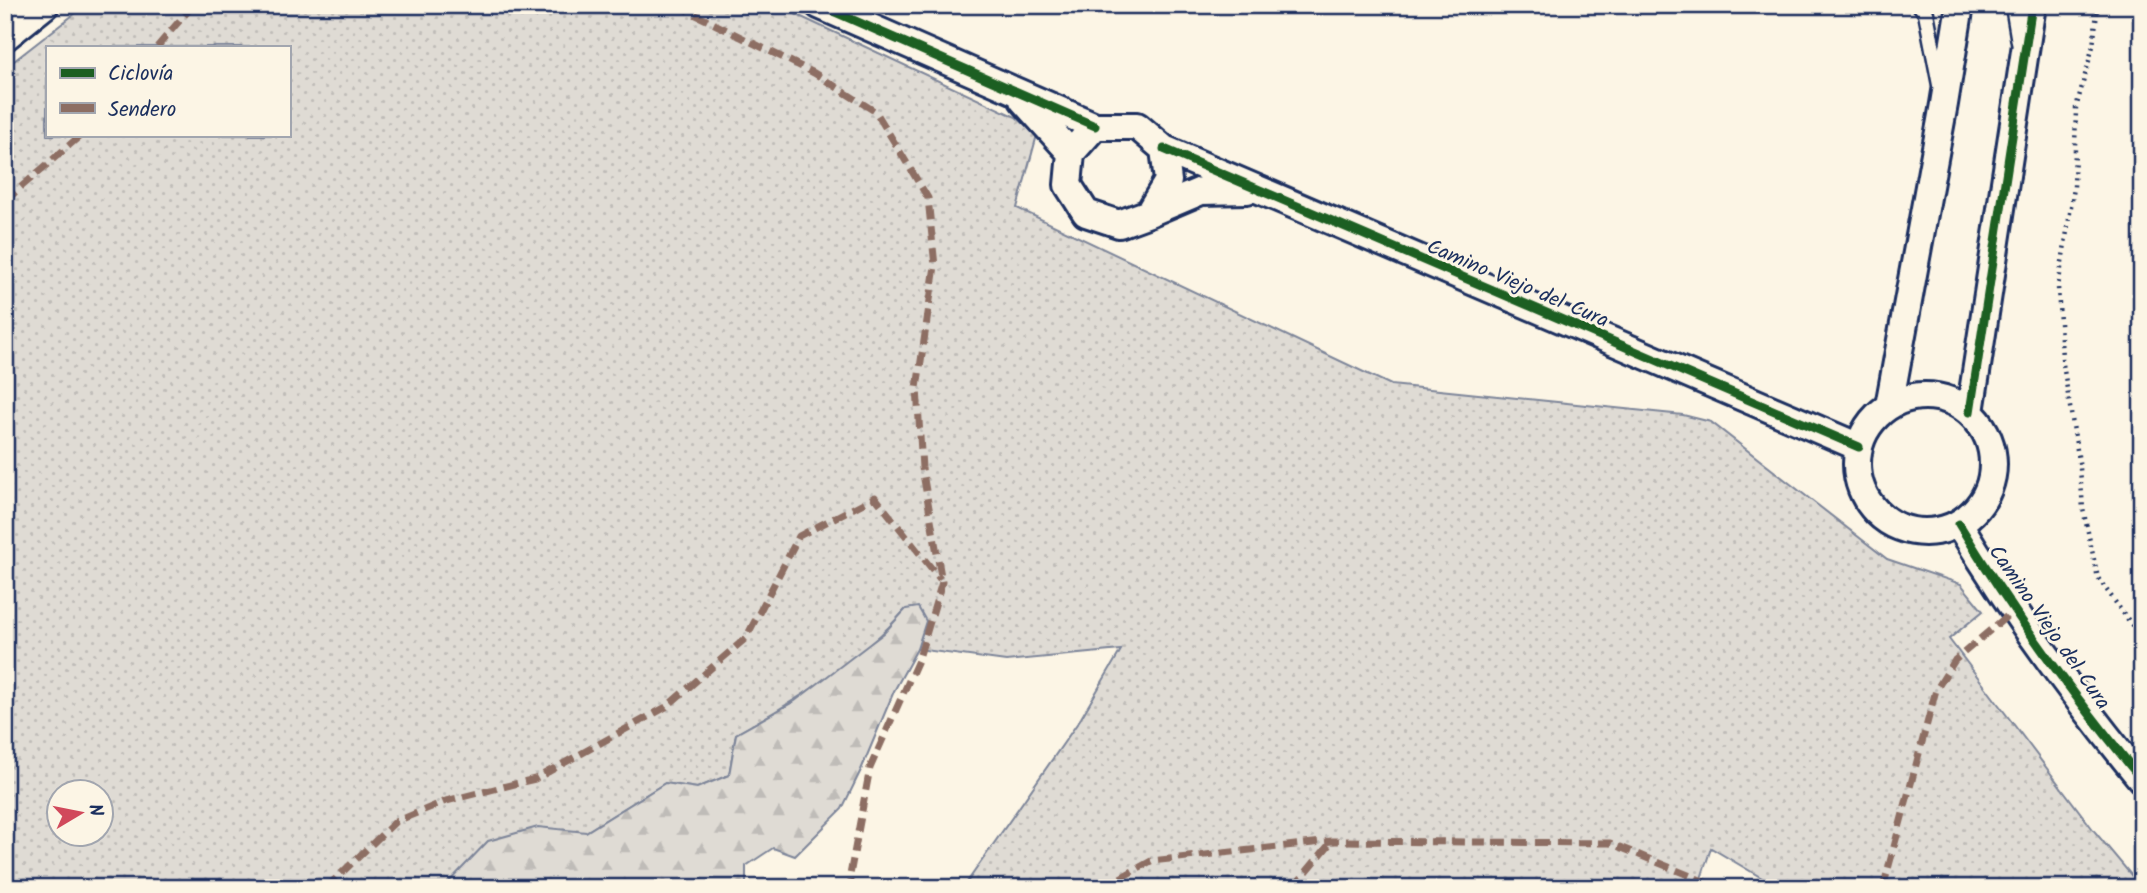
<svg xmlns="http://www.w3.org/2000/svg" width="2147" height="893" font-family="Kalam,sans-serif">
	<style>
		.grass { fill: url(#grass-dots); stroke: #7d8599; stroke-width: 2; fill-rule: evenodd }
		.forest { fill: url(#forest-firs); stroke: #7d8599; stroke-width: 2 }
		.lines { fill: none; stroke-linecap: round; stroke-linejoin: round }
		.lane-casing { stroke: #1b2f5e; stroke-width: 19 }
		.street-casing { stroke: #1b2f5e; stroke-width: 32 }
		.path { stroke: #1b2f5e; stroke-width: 4.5; stroke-dasharray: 2 5; stroke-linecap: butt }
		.lane { stroke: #fcf5e5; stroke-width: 14 }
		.street { stroke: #fcf5e5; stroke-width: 26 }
		.quiet { stroke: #8d6e63; stroke-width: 7; stroke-dasharray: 14 7; stroke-linecap: butt }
		.cycleway-casing { stroke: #fcf5e5; stroke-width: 13 }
		.cycleway { stroke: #1b5e20; stroke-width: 9 }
		.labels { text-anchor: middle; stroke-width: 6; stroke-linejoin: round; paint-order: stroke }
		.street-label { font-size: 21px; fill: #1b2f5e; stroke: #fcf5e5 }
	</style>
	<defs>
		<pattern id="grass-dots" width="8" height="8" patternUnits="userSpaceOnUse" patternTransform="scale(1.75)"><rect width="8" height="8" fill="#dfdbd4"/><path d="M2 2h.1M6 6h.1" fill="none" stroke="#bfbcb8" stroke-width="1.8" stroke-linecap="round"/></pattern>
		<pattern id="forest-firs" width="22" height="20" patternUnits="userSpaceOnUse" patternTransform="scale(1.75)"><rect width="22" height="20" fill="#dfdbd4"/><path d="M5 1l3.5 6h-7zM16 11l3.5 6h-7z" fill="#bfbcb8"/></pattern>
	</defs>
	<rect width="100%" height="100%" fill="#fcf5e5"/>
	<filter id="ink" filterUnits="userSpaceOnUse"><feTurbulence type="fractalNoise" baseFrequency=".0143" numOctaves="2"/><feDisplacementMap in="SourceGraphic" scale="14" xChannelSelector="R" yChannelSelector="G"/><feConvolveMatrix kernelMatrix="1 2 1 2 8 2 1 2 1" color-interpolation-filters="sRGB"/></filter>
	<g filter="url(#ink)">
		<path class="grass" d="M86,5h689l5,2 236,110 21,18 -20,73 374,177 292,30 28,7 176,137 74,25 22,27 -34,28 146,193 47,56h-363l-68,-40 -13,40h-735l118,-170 40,-68 -115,11 -89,-12 9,-28 -21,-11c-46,52 -108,90 -169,124l-7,41 -32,13 -32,-5 -79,49 -32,56h-549v-820zM47,47h242v88h-242zM60,792h42v42h-42z"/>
		<path class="forest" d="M918,607l8,14 -9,28 -23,42 -33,79 -19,39 -47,47 -22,-8 -27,18v22h-303l45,-47 50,-14 48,5 79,-49 32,5 32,-13 7,-41 59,-33 89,-68 22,-24z"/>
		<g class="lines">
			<defs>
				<path id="lane" d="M1920,5l6,8 14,72
					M2010,5l4,7 5,30"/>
				<path id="street" d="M819,5l276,121
					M5,37l40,-32
					M1023,100l48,53
					M1095,126h42l27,23 4,32 -19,32 -30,11 -33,-11 -18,-28 3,-32z
					M1164,149l695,298
					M1149,213l52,-22 46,-1
					M1857 464a68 68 0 1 1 136 0a68 68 0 1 1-136 0Z
					M1889,406l55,-302 16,-99
					M1970,412l62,-407
					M1959,524c54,90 116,174 183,256"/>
			</defs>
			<use href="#lane" class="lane-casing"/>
			<use href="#street" class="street-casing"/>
			<path class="path" d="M2098,5l-5,41 -17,62 -2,80 -16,99 4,71 18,110 3,41 15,69 44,61"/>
			<use href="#lane" class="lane"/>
			<use href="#street" class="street"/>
			<path class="quiet" d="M676,5l138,68 62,39 52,86 7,68 -18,122 5,80 20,114 -23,76 -49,110 -20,107 2,13
				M157,47l36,-42
				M5,201l76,-66
				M326,888l69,-66 51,-21 89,-22 131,-72 80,-69 53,-102 76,-39 65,82
				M1102,888l49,-27 181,-20 278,2 110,45
				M1293,888l39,-47
				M1883,888l53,-198 19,-30 58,-49"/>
			<defs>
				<path id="cycleway" d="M819,5l276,121
					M1164,149l695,298
					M1970,412l62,-407
					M1959,524c54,90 116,174 183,256"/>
			</defs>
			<use href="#cycleway" class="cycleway-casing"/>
			<use href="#cycleway" class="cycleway"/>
		</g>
	</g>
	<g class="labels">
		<g class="street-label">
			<text transform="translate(1518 283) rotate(23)" y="7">Camino Viejo del Cura</text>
			<text transform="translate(2050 627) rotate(55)" y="7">Camino Viejo del Cura</text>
		</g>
	</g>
	<rect width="2147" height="893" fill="none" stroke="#fcf5e5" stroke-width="28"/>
	<rect x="14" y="14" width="2119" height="865" fill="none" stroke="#1b2f5e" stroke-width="2.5" filter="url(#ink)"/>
	<rect x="46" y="46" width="245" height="91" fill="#fcf5e5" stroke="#a2a6af" stroke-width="2"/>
	<rect x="60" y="68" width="35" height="10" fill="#1b5e20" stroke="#a2a6af" stroke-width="2"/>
	<text x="108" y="80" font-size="21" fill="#1b2f5e">Ciclovía</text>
	<rect x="60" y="103" width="35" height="10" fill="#8d6e63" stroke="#a2a6af" stroke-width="2"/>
	<text x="108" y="116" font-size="21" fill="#1b2f5e">Sendero</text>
	<g transform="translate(80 813) rotate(80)"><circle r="33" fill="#fcf5e5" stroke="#a2a6af" stroke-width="2"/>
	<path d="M0-5L12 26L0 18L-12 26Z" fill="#d1495b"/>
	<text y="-10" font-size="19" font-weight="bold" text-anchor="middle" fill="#1b2f5e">N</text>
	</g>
</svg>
